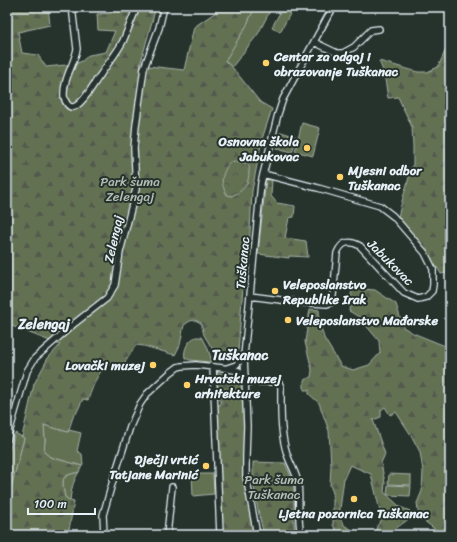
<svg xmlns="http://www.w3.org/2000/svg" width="457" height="542" font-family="Sriracha,sans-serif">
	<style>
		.grass { fill: #637153; stroke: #a6b1a6 }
		.forest { fill: url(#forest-firs); stroke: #a6b1a6 }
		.park { fill: url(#park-crowns); stroke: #a6b1a6 }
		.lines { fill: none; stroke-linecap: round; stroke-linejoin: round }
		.minor-casing { stroke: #e8f1f8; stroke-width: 8 }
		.minor { stroke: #26332d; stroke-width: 5.5 }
		.poi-dot { fill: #ffd166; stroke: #26332d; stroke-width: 1.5 }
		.labels { text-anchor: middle; stroke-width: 4; stroke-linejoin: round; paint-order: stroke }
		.poi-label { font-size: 13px; font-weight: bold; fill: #e8f1f8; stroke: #26332d; text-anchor: start }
		.park-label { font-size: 13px; fill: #b3beb6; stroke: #26332d }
		.street-label { font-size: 13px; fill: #e8f1f8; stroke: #26332d }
		.neighbourhood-label { font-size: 14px; font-weight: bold; fill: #e8f1f8; stroke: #26332d }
	</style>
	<defs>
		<pattern id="forest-firs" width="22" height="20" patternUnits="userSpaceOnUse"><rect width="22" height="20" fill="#637153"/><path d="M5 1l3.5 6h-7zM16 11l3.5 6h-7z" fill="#535a4e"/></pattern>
		<pattern id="park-crowns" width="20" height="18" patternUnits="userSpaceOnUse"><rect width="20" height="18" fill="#637153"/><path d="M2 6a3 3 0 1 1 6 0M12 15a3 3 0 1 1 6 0" fill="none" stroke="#535a4e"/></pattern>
	</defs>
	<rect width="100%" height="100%" fill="#26332d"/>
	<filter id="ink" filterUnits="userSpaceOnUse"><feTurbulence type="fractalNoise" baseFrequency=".025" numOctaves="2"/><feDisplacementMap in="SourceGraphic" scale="8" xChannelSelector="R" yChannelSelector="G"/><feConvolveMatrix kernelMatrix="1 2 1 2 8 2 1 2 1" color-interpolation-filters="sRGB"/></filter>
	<g filter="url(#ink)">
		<path class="grass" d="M255,7h17l-14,27 -26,33 -8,-6 21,-33z
			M282,9l8,5 -10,18 -8,-5z
			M302,123l18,5 -7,28 -18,-5z
			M196,337h6l5,9 4,12 -1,4 -20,-2 -5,-2c-2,-8 3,-18 11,-21z
			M44,425l24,7 1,-2 12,3 -4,18 5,3 1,10 -1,2 -32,-9 -6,-5 1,-12z
			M79,472c-6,9 -8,18 -9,29l-5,-4c-1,-4 -4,-17 0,-20 3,-3 10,-4 14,-5z
			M192,474h21l1,20 -21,2z
			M389,474l22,1v10l-23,-1z
			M388,485l23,1 -1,10 -23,-1z"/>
		<path class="forest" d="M7,7h41l2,18 -32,7 4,21 16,2 8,12 29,-3 7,-3 7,-6 17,-3 9,-21 -17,-1 -1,-16 14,-1v-6h45l-16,58 44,5 10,-43 22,-15 -1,-5h40l-10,21 -20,33 7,6 28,35 12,7 -10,30 -10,52 -3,62 -5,20 -6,79 -22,3 -12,-20 -3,-12 -6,-3 -5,1 -6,4 -4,20 -5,10 -31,-9 -8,-1 -12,19c-23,-7 -30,20 -36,36l-5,-1 -7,15h-2l-6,18 -24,-7 1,15 -1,12 6,5 32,9 -3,6c-4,1 -11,2 -14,5 -4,3 -1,15 0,20l5,4 4,1 -6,33h-61v-32l17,-65 -2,-1 12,-53 14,-26 12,-13 -53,-21z
			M450,26v246l-9,2 -4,-7h-3l-36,-50 4,-16 11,-37v-18l-1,-19 -14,-30 -10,1 -4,-25 -5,-12 39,11h9l11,-5 10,-22 -2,-18 1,1z
			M266,179l6,1 -1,16 6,7 18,3 -1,11 -5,1 -4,20 21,3 2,16 -19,-1v2l-31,-4z
			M352,288l23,2 21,14 7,23 10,6 37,15v187h-17l3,-5 -17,-13 -2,-14 5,-12 1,-20 -3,-19 -9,-17 -15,-23 -6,3 -5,-8 -4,3v7l-8,3 12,34 -4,9 4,20 -1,9 16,15 10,4v7l-19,14 -3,3h-13l2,-9 5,-7 -11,-45 -21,-9 -6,13 -5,39 6,9 6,3 3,6h-16l-5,-10v-32l-3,-8 1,-20 -2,-34 -10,-28 -10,-9v-4h-5v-10l7,-3 1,-7 -7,-28 5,-33 9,1 1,14 4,14 17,28 12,4 16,-5 11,-12 -1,-12 -20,-24 -10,-6z
			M216,372l26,8 3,41 -2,46 1,9 10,59h-31l-6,-130h3l1,-5 -6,-6z
			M253,462l32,1c4,9 8,17 9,27 1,15 -2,30 2,45h-32c-6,-24 -12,-48 -11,-73z"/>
		<path class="park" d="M281,132l16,5 -5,15 -15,-4z
			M235,161c4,1 10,1 13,4 2,2 1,3 1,6 0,14 -5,19 -17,25l-5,-1c-8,-14 -5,-20 2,-32z
			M15,433l9,5 -17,65v-47z"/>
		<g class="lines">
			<defs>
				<path id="minor" d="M72,7l5,42c-3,16 -14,30 -13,47 1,6 5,14 12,10 11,-7 17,-22 25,-32 7,-11 16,-21 22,-33 5,-11 9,-23 14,-34
					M314,42l23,11h6l11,-6 17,-17 8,-1
					M250,296l46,6 31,2 3,-1 3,-7 4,-43c5,-12 13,-13 23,-7l44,47 14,6 8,-2 6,-6 1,-6v-16l-8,-16 -32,-37 -13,-10 -62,-18 -55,-14
					M213,367l7,168
					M227,368l9,-3 8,-9
					M245,382h32l2,1 2,4c0,21 -1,46 6,67 3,10 9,18 11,29 2,17 -1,35 3,52
					M7,440l20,-69 8,-13 40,-35 32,-25 8,-13 5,-33 16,-63 -2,-41 2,-23 8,-57 15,-40 5,-21
					M104,535l-1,-20 9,-31 18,-57 10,-23 7,-10 23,-21 8,-6 4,-1 14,-1 27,3 16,3 6,4
					M167,535l5,-48
					M257,535l-11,-59v-19l1,-31 -3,-70 17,-173 17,-69 5,-15 14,-26 30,-55 7,-11"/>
			</defs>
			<use href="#minor" class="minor-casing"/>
			<use href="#minor" class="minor"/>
		</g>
	</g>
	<g class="poi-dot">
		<circle cx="266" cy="63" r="4"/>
		<circle cx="307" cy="148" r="4"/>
		<circle cx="340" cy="177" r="4"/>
		<circle cx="275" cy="291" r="4"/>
		<circle cx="288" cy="320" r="4"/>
		<circle cx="153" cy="365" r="4"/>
		<circle cx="187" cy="385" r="4"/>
		<circle cx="206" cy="466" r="4"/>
		<circle cx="354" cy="499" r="4"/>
	</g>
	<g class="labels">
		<g class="poi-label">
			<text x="274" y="61">Centar za odgoj i<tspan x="274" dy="15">obrazovanje Tuškanac</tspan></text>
			<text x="299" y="146" text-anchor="end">Osnovna škola<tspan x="299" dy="15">Jabukovac</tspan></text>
			<text x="348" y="175">Mjesni odbor<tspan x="348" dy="15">Tuškanac</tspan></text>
			<text x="283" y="289">Veleposlanstvo<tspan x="283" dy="15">Republike Irak</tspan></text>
			<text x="296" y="325">Veleposlanstvo Mađarske</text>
			<text x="145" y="370" text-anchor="end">Lovački muzej</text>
			<text x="195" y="383">Hrvatski muzej<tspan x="195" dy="15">arhitekture</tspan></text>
			<text x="198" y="464" text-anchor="end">Dječji vrtić<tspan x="198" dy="15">Tatjane Marinić</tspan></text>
			<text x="354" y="518" text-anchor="middle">Ljetna pozornica Tuškanac</text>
		</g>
		<g class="park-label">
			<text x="130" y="186">Park šuma<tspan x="130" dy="15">Zelengaj</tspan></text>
			<text x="274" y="484">Park šuma<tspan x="274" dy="15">Tuškanac</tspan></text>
		</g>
		<g class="street-label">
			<text transform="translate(113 239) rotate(-78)" y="5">Zelengaj</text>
			<text transform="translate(391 262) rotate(45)" y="5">Jabukovac</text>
			<text transform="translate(242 263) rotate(-85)" y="5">Tuškanac</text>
		</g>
		<g class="neighbourhood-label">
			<text x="44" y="329">Zelengaj</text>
			<text x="240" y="360">Tuškanac</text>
		</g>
	</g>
	<rect width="457" height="542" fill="none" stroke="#26332d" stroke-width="24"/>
	<rect x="12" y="12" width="433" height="518" fill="none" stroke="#e8f1f8" stroke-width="1.5" filter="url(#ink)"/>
	<path d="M28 508v6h67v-6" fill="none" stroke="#e8f1f8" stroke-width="2"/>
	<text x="34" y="508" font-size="12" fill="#e8f1f8" stroke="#26332d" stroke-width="3" paint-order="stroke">100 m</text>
</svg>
